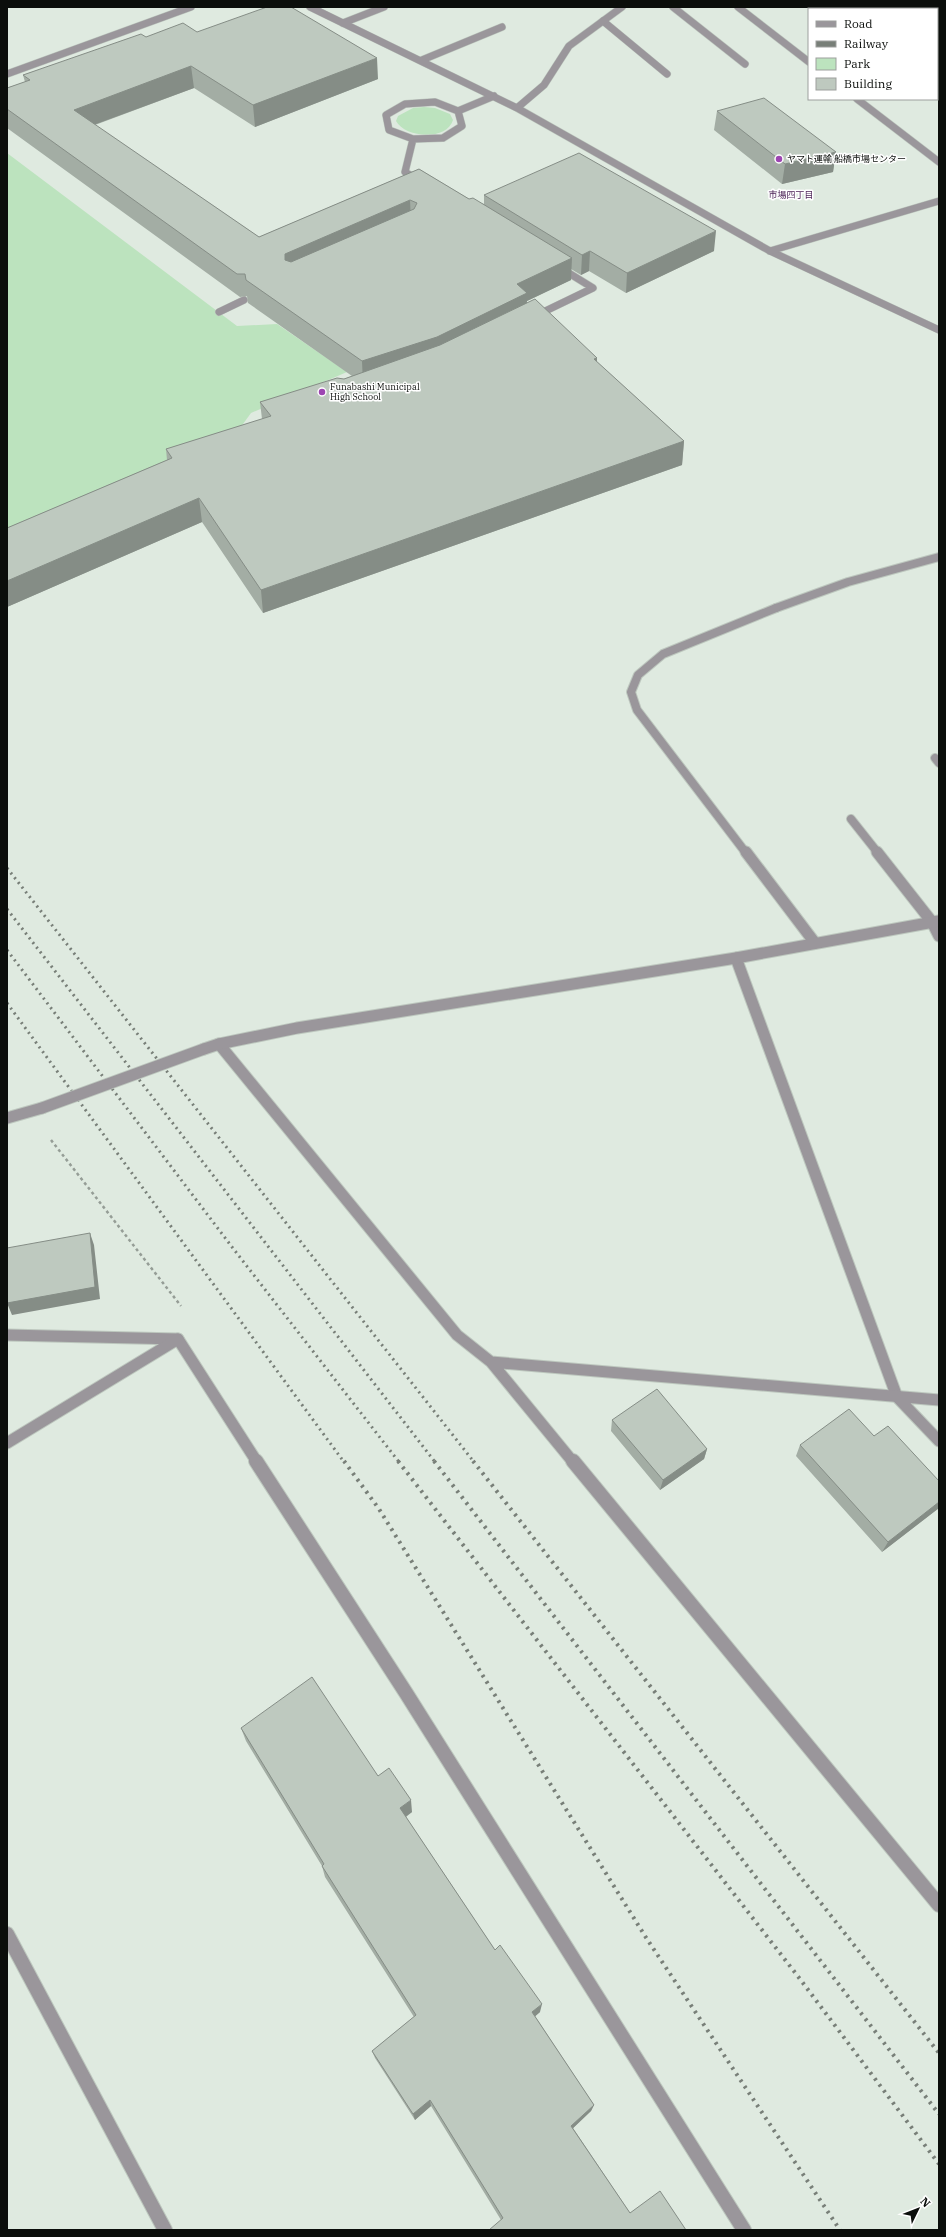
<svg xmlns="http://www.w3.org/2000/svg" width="946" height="2237" font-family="'IBM Plex Serif','Noto Sans JP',serif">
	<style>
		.green { fill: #bce3be }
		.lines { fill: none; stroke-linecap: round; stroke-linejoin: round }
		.service-far2-casing { stroke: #bdc7be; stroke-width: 8 }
		.service-far1-casing { stroke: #bdc7be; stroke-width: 10 }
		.service-casing { stroke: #bdc7be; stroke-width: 13 }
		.minor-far3-casing { stroke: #bdc7be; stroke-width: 8 }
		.minor-far2-casing { stroke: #bdc7be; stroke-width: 10 }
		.minor-far1-casing { stroke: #bdc7be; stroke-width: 13 }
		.minor-casing { stroke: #bdc7be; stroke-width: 16 }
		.tertiary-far1-casing { stroke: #bdc7be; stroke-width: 8 }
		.tertiary-casing { stroke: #bdc7be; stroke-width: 13 }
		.path { stroke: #959d96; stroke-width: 2.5; stroke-dasharray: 3 3; stroke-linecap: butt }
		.service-far2 { stroke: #9a969b; stroke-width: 7 }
		.service-far1 { stroke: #9a969b; stroke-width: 8 }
		.service { stroke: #9a969b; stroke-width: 11 }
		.minor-far3 { stroke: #9a969b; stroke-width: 7 }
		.minor-far2 { stroke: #9a969b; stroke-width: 8 }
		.minor-far1 { stroke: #9a969b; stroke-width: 11 }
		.minor { stroke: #9a969b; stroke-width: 14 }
		.tertiary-far1 { stroke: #9a969b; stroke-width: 7 }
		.tertiary { stroke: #9a969b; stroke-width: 11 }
		.rail-far1 { stroke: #787f78; stroke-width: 3; stroke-dasharray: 2 4; stroke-linecap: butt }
		.rail { stroke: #787f78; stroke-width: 4; stroke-dasharray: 2.5 5; stroke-linecap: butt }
		.tertiary-bridge-casing { stroke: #bdc7be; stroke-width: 13; stroke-linecap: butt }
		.tertiary-bridge { stroke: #9a969b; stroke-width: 11 }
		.wall { fill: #a3ada4 }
		.shaded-wall { fill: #858d86 }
		.building { fill: #bec9bf; stroke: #858d86; fill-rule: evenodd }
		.poi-dot { fill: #9d45b2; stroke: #fff; stroke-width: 1.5 }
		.labels { text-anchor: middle; stroke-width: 3; stroke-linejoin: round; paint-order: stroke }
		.far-poi-label { font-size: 9px; fill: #0b0e0b; stroke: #fff; text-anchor: start }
		.far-neighbourhood-label { font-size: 9px; fill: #4c2257; stroke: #fff }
	</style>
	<rect width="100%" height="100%" fill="#dfeae0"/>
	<path class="green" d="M424,107l11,1 15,6 3,6c-6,21 -48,18 -57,1l2,-5 15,-8z
		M7,153l230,173 40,-2 70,48 -96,41 -16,22 -228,99z"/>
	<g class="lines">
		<defs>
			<path id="service-far2" d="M673,7l72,57
				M909,9l8,-2
				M603,21l64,53
				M343,23l41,-16
				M422,60l80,-33
				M435,102l23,9 4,15 -19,12 -30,1 -24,-9 -3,-15 19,-11z
				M458,111l36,-15
				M413,139l-8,33 15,9
				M219,312l25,-12
				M533,317l60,-29 -34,-21"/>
			<path id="service-far1" d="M776,608l72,-26 91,-25
				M935,758l4,5
				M851,819l27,34"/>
			<path id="service" d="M877,852l55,70 7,14
				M736,958l161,439
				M7,1335l171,4"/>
			<path id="minor-far3" d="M310,7l207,101 253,143 169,79
				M738,7l71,55
				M7,74l184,-67
				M857,99l82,63
				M517,108l27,-23 25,-39 53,-39"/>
			<path id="minor-far2" d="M746,853l-109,-143 -6,-18 7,-17 25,-21 113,-46"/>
			<path id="minor-far1" d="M746,852l69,91
				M219,1044l238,291 34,27 82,100
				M7,1118l35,-10
				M491,1362l448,38
				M897,1397l42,44
				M7,1443l171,-104 79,123"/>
			<path id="minor" d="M256,1461l150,232 338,537
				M573,1461l366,444
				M7,1934l158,296"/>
			<path id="tertiary-far1" d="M770,251l169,-50"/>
			<path id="tertiary" d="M204,1049l15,-5 78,-16 439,-70 203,-37"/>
		</defs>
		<use href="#service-far2" class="service-far2-casing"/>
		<use href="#service-far1" class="service-far1-casing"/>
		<use href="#service" class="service-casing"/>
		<use href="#minor-far3" class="minor-far3-casing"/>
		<use href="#minor-far2" class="minor-far2-casing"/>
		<use href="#minor-far1" class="minor-far1-casing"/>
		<use href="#minor" class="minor-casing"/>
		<use href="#tertiary-far1" class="tertiary-far1-casing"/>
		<use href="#tertiary" class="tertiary-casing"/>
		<path class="path" d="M51,1140l130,166"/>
		<use href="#service-far2" class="service-far2"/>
		<use href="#service-far1" class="service-far1"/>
		<use href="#service" class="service"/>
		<use href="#minor-far3" class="minor-far3"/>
		<use href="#minor-far2" class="minor-far2"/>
		<use href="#minor-far1" class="minor-far1"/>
		<use href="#minor" class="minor"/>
		<use href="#tertiary-far1" class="tertiary-far1"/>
		<use href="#tertiary" class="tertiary"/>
		<path class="rail-far1" d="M7,868l467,594
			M7,909l428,553
			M7,950l225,297 167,215
			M7,1003l337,459"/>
		<path class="rail" d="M344,1461l35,48 266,427 195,294
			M398,1461l402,518 139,185
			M434,1461l505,653
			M473,1461l466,592"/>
		<defs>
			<path id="tertiary-bridge" d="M42,1108l162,-59"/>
		</defs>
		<use href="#tertiary-bridge" class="tertiary-bridge-casing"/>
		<use href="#tertiary-bridge" class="tertiary-bridge"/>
	</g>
	<path class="wall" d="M197,32l181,47 -123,48 -61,-39 -99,37 164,112 160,-68 50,30 15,5v-9l230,56 -88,42 -37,-22 -8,4 -10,-6v11l-44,21 -1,2 71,55v4l87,79 -2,24 -419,148 -61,-91 -195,85v-79l160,-68 -1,-11 96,-30 -2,-17 84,-23 8,-3 -104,-73 -1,-7 -7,1 -233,-169v-40l18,-6 -2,-7 123,-38z
		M717,111l119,41 -3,20 -51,12 -68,-54z
		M612,1420l95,29 -3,10 -44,31 -49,-59z
		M874,1436l65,45v27l-57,44 -86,-96 4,-11z
		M241,1728l137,48 34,36 -6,5 89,133 45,62 -5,4 59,89 -3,6 -18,17 57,85 56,17 -185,-10 -70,-114 -16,14 -40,-62 -3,-7 42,-34 -89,-140 -3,-11 -76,-125z"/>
	<path class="shaded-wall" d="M377,58l1,21 -123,48 -2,-22z
		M191,66l3,22 -117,43 -3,-21z
		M836,152l-3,20 -51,12 3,-20z
		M410,200l1,22 -124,55 -2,-17v-6z
		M716,231l-2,20 -88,42 1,-20z
		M590,251l-1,20 -8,4 1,-20z
		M572,258l-1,22 -44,21 -1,14 -163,69 -1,-23 155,-77z
		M597,358l-1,23 -2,-22z
		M684,441l-2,24 -419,148 -2,-23z
		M199,498l3,24 -195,85v-26z
		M90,1233l4,12 6,54 -88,16 -5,-12z
		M707,1449l-3,10 -44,31 3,-10z
		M939,1502v6l-57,44 6,-10z
		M411,1800l1,12 -11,8 -1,-12z
		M542,2004l-2,8 -9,8 1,-8z
		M430,2100l1,6 -16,14 -2,-6z
		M594,2105l-3,6 -22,21 2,-6z"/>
	<path class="building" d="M267,7h24l86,51 -124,47 -62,-39 -117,44 185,127 160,-68 50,30 4,-1 99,60 -55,26 10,9 -90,44 -75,24 -116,-81 -1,-6h-8l-230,-165v-21l23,-8 -7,-5 118,-41 5,3 37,-14 14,9zM410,200l7,3 -3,6 -123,53 -6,-2v-6z
		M764,98l72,54 -51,12 -68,-53z
		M579,153l137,78 -89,42 -37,-22 -8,4 -98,-60z
		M535,299l62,59 -3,1 90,82 -423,149 -62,-92 -192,83v-53l165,-70 -6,-9 105,-33 -11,-14 77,-24 7,1 96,-34z
		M90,1233l5,54 -88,16v-55z
		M657,1389l50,60 -44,31 -51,-60z
		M849,1409l25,27 14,-10 51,55v21l-51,40 -88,-97z
		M312,1677l66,99 11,-8 22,32 -11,8 95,142 5,-5 42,59 -10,8 62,93 -23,21 59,87 30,-22 26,39h-197l14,-12 -73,-118 -17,14 -41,-63 44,-36 -94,-149 2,-2 -83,-136z"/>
	<g class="poi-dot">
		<circle cx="779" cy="159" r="4"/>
		<circle cx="322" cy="392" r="4"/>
	</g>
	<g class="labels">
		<g class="far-poi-label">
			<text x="787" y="162">ヤマト運輸 船橋市場センター</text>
			<text x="330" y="390">Funabashi Municipal<tspan x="330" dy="10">High School</tspan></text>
		</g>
		<g class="far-neighbourhood-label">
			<text x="791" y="198">市場四丁目</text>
		</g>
	</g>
	<rect width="946" height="2237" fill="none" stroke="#0b0e0b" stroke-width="16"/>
	<rect x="808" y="8" width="130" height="92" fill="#ffffff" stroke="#9d9f9d"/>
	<rect x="816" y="21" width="20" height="6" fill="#9a969b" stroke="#9d9f9d"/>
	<text x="844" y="28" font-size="12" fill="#0b0e0b">Road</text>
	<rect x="816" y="41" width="20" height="6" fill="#787f78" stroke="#9d9f9d"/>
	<text x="844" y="48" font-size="12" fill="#0b0e0b">Railway</text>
	<rect x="816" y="58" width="20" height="12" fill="#bce3be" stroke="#9d9f9d"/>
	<text x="844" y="68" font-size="12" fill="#0b0e0b">Park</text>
	<rect x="816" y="78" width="20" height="12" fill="#bec9bf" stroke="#9d9f9d"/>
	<text x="844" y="88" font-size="12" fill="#0b0e0b">Building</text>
	<g transform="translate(918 2209) rotate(47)" stroke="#ffffff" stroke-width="3" paint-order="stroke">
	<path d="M0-3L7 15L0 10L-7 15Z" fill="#0b0e0b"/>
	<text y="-6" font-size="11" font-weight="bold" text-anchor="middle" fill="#0b0e0b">N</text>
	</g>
</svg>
